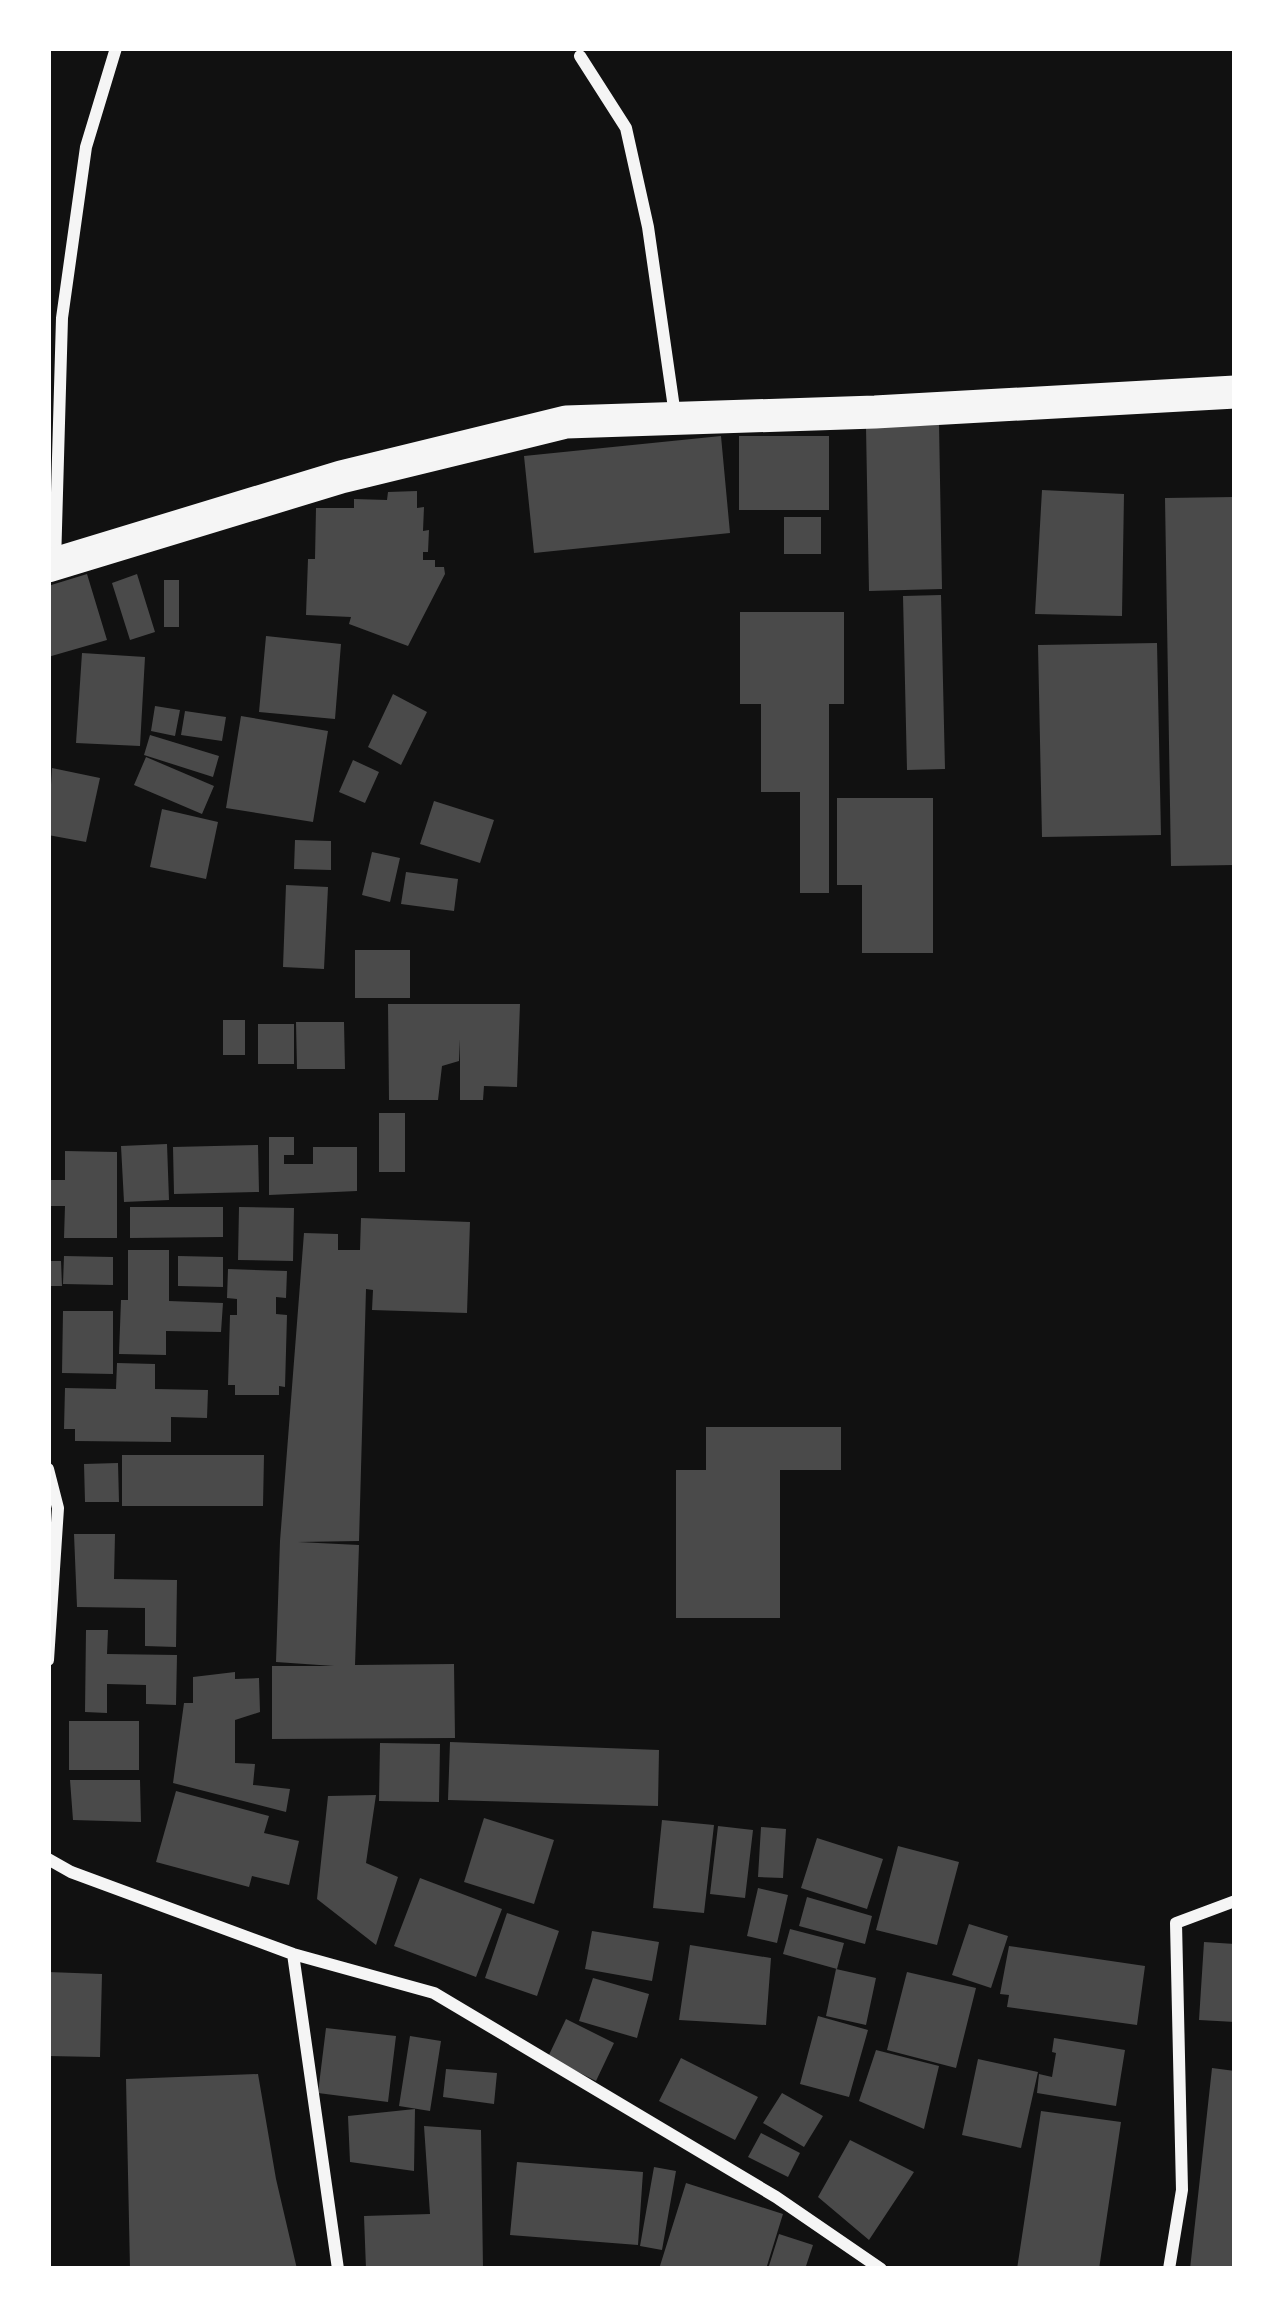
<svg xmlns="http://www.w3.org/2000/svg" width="1283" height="2317" font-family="'IBM Plex Sans',sans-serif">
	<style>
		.building { fill: #4a4a4a }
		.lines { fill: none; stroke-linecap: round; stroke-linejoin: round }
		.minor { stroke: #f5f5f5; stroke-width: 12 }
		.trunk { stroke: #f5f5f5; stroke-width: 33 }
	</style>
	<rect width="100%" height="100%" fill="#111"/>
	<path class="building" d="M939,425l3,164 -73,2 -3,-164z
		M721,436l9,97 -196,20 -10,-97z
		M739,436h90v74h-90z
		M1042,490l82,4 -2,122 -87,-2z
		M417,491v17l7,-1 -1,24 6,-1 -1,22h-5v8h12v7h9l1,7 -37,72 -59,-22 2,-7 -45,-2 2,-56h7l1,-51h38v-9l33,1 1,-8z
		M1235,497v368l-64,1 -6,-368z
		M784,517h37v37h-37z
		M87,574l20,66 -59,17v-71z
		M137,574l18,58 -25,8 -18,-57z
		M164,580h15v47h-15z
		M941,595l4,174 -38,1 -4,-174z
		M740,612h104v92h-15v189h-29v-101h-39v-88h-21z
		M266,636l75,8 -6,75 -76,-7z
		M1157,643l4,192 -119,2 -4,-192z
		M82,653l63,4 -5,89 -64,-3z
		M393,694l34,18 -26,53 -33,-18z
		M155,706l25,4 -5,26 -24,-5z
		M185,711l41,6 -4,24 -41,-6z
		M241,716l87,15 -15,91 -87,-14z
		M150,735l69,21 -6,21 -69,-22z
		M146,757l68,29 -12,28 -68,-29z
		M353,760l26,12 -14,31 -26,-11z
		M52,768l48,10 -14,64 -38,-7z
		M837,798h96v155h-71v-68h-25z
		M434,801l60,19 -14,43 -60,-19z
		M162,809l56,13 -12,57 -56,-12z
		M295,840l36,1v29l-37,-1z
		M372,852l28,6 -10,44 -28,-7z
		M406,872l52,7 -4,32 -53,-7z
		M286,885l42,2 -4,82 -41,-2z
		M355,950h55v48h-55z
		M388,1004h132l-3,83 -33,-1 -1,14h-23v-61l-1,22 -17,5 -4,34h-49z
		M223,1020h22v35h-22z
		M296,1022h48l1,47h-48z
		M258,1024h36v40h-36z
		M379,1113h26v59h-26z
		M269,1137h25v18h-10v9h29v-17h44v44l-88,4z
		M167,1144l2,56 -45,2 -3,-56z
		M258,1145l1,47 -85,2 -1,-47z
		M65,1151l52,1v86h-53l1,-32h-17v-26h17z
		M130,1207h93v30l-93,1z
		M239,1207l55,1 -1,53 -55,-1z
		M361,1218l109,4 -3,91 -95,-3 1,-20 -7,-1 -7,252 -61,1 61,3 -4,120 99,-1 1,74 -183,1v-73h62l-58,-4 4,-121 24,-308 34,1v16h22z
		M128,1250h41v51l54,2 -2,29 -55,-1v24l-47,-1 2,-54h7z
		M64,1256l49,1v28l-50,-1z
		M178,1256l45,1v30l-45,-1z
		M48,1261h13l1,25h-14z
		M228,1269l59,2 -1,27 -10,-1v17l11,1 -2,72 -6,-1v9h-44v-10h-7l2,-70h7v-16l-10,-1z
		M63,1311h50v63l-51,-1z
		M117,1363l38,1v25l53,1 -1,28 -36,-1v25l-96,-1v-12h-11l1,-41 51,1z
		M706,1427h135v43h-61v148h-104v-148h30z
		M122,1455h142l-1,51h-141z
		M118,1463l1,39h-34l-1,-38z
		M74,1534h41l-1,45 63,1 -1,67 -31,-1v-38l-68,-1z
		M86,1630h22l-1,24 70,1 -1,50 -30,-1v-19l-39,-1v29l-22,-1z
		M235,1672v7l24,-1 1,34 -25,8v43l20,1 -2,21 37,4 -4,23 -113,-29 11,-80h9v-26z
		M69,1721h70v49h-70z
		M450,1742l209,8 -1,56 -210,-6z
		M380,1743l60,1 -1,58 -60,-1z
		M70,1780h70l1,42 -68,-2z
		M176,1791l93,25 -5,17 35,8 -10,44 -37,-9 -3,11 -93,-25z
		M376,1795l-10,68 32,14 -22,68 -59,-46 11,-103z
		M484,1818l70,22 -20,64 -70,-22z
		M662,1820l52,5 -10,88 -51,-5z
		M718,1826l35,4 -8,68 -35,-4z
		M761,1827l25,2 -3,49 -25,-1z
		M817,1838l66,21 -16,50 -66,-21z
		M898,1846l61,16 -22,83 -61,-15z
		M420,1878l82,31 -26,68 -82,-31z
		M758,1888l30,7 -11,48 -30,-7z
		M807,1897l65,19 -7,28 -66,-18z
		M507,1913l52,18 -22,65 -52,-18z
		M969,1924l39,12 -17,52 -39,-13z
		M790,1929l54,14 -7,26 -54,-15z
		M592,1931l67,11 -7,39 -67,-12z
		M1204,1942l31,2v78l-36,-2z
		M690,1945l81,13 -5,67 -87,-5z
		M1009,1946l136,20 -8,59 -130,-18 2,-12 -9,-1z
		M836,1969l40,9 -10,47 -40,-9z
		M48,1972l54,2 -2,83 -52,-1z
		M907,1972l69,16 -20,80 -69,-18z
		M593,1978l56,16 -12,44 -58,-17z
		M818,2016l50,14 -19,67 -49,-13z
		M566,2019l48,24 -18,38 -48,-24z
		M326,2028l70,8 -8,66 -70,-9z
		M410,2036l31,5 -11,70 -31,-5z
		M1054,2038l71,12 -9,56 -79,-13 2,-19 13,3 4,-24 -4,-1z
		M876,2050l63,16 -15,63 -65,-28z
		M681,2058l77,39 -23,43 -76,-39z
		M978,2059l60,13 -17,76 -59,-13z
		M1212,2068l23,3v198h-45z
		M446,2069l51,4 -3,31 -51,-7z
		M258,2074l18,105 21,90h-167l-4,-190z
		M782,2093l41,23 -19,31 -41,-24z
		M415,2109l-1,62 -64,-9 -2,-46z
		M1041,2111l80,11 -22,147h-82z
		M424,2126l57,4 2,139h-117l-2,-53 66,-2z
		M761,2133l39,20 -12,24 -40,-20z
		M850,2140l64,32 -45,68 -51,-43z
		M517,2162l126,10 -5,73 -128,-10z
		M654,2167l22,4 -14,79 -22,-4z
		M686,2183l97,31 -17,55h-107z
		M779,2234l34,11 -8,24h-37z"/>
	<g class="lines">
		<path class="minor" d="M580,56l46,72 22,99 27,188
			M55,563l7,-245 24,-171 30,-99
			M48,1469l10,39 -10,152
			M48,1859l23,13 222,82 141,39 342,204 105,72
			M293,1954l45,315
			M1169,2269l13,-79 -6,-267 59,-22"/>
		<path class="trunk" d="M48,566l293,-89 225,-55 309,-10 360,-20"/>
	</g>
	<rect width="1283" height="2317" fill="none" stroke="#ffffff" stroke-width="102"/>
</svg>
